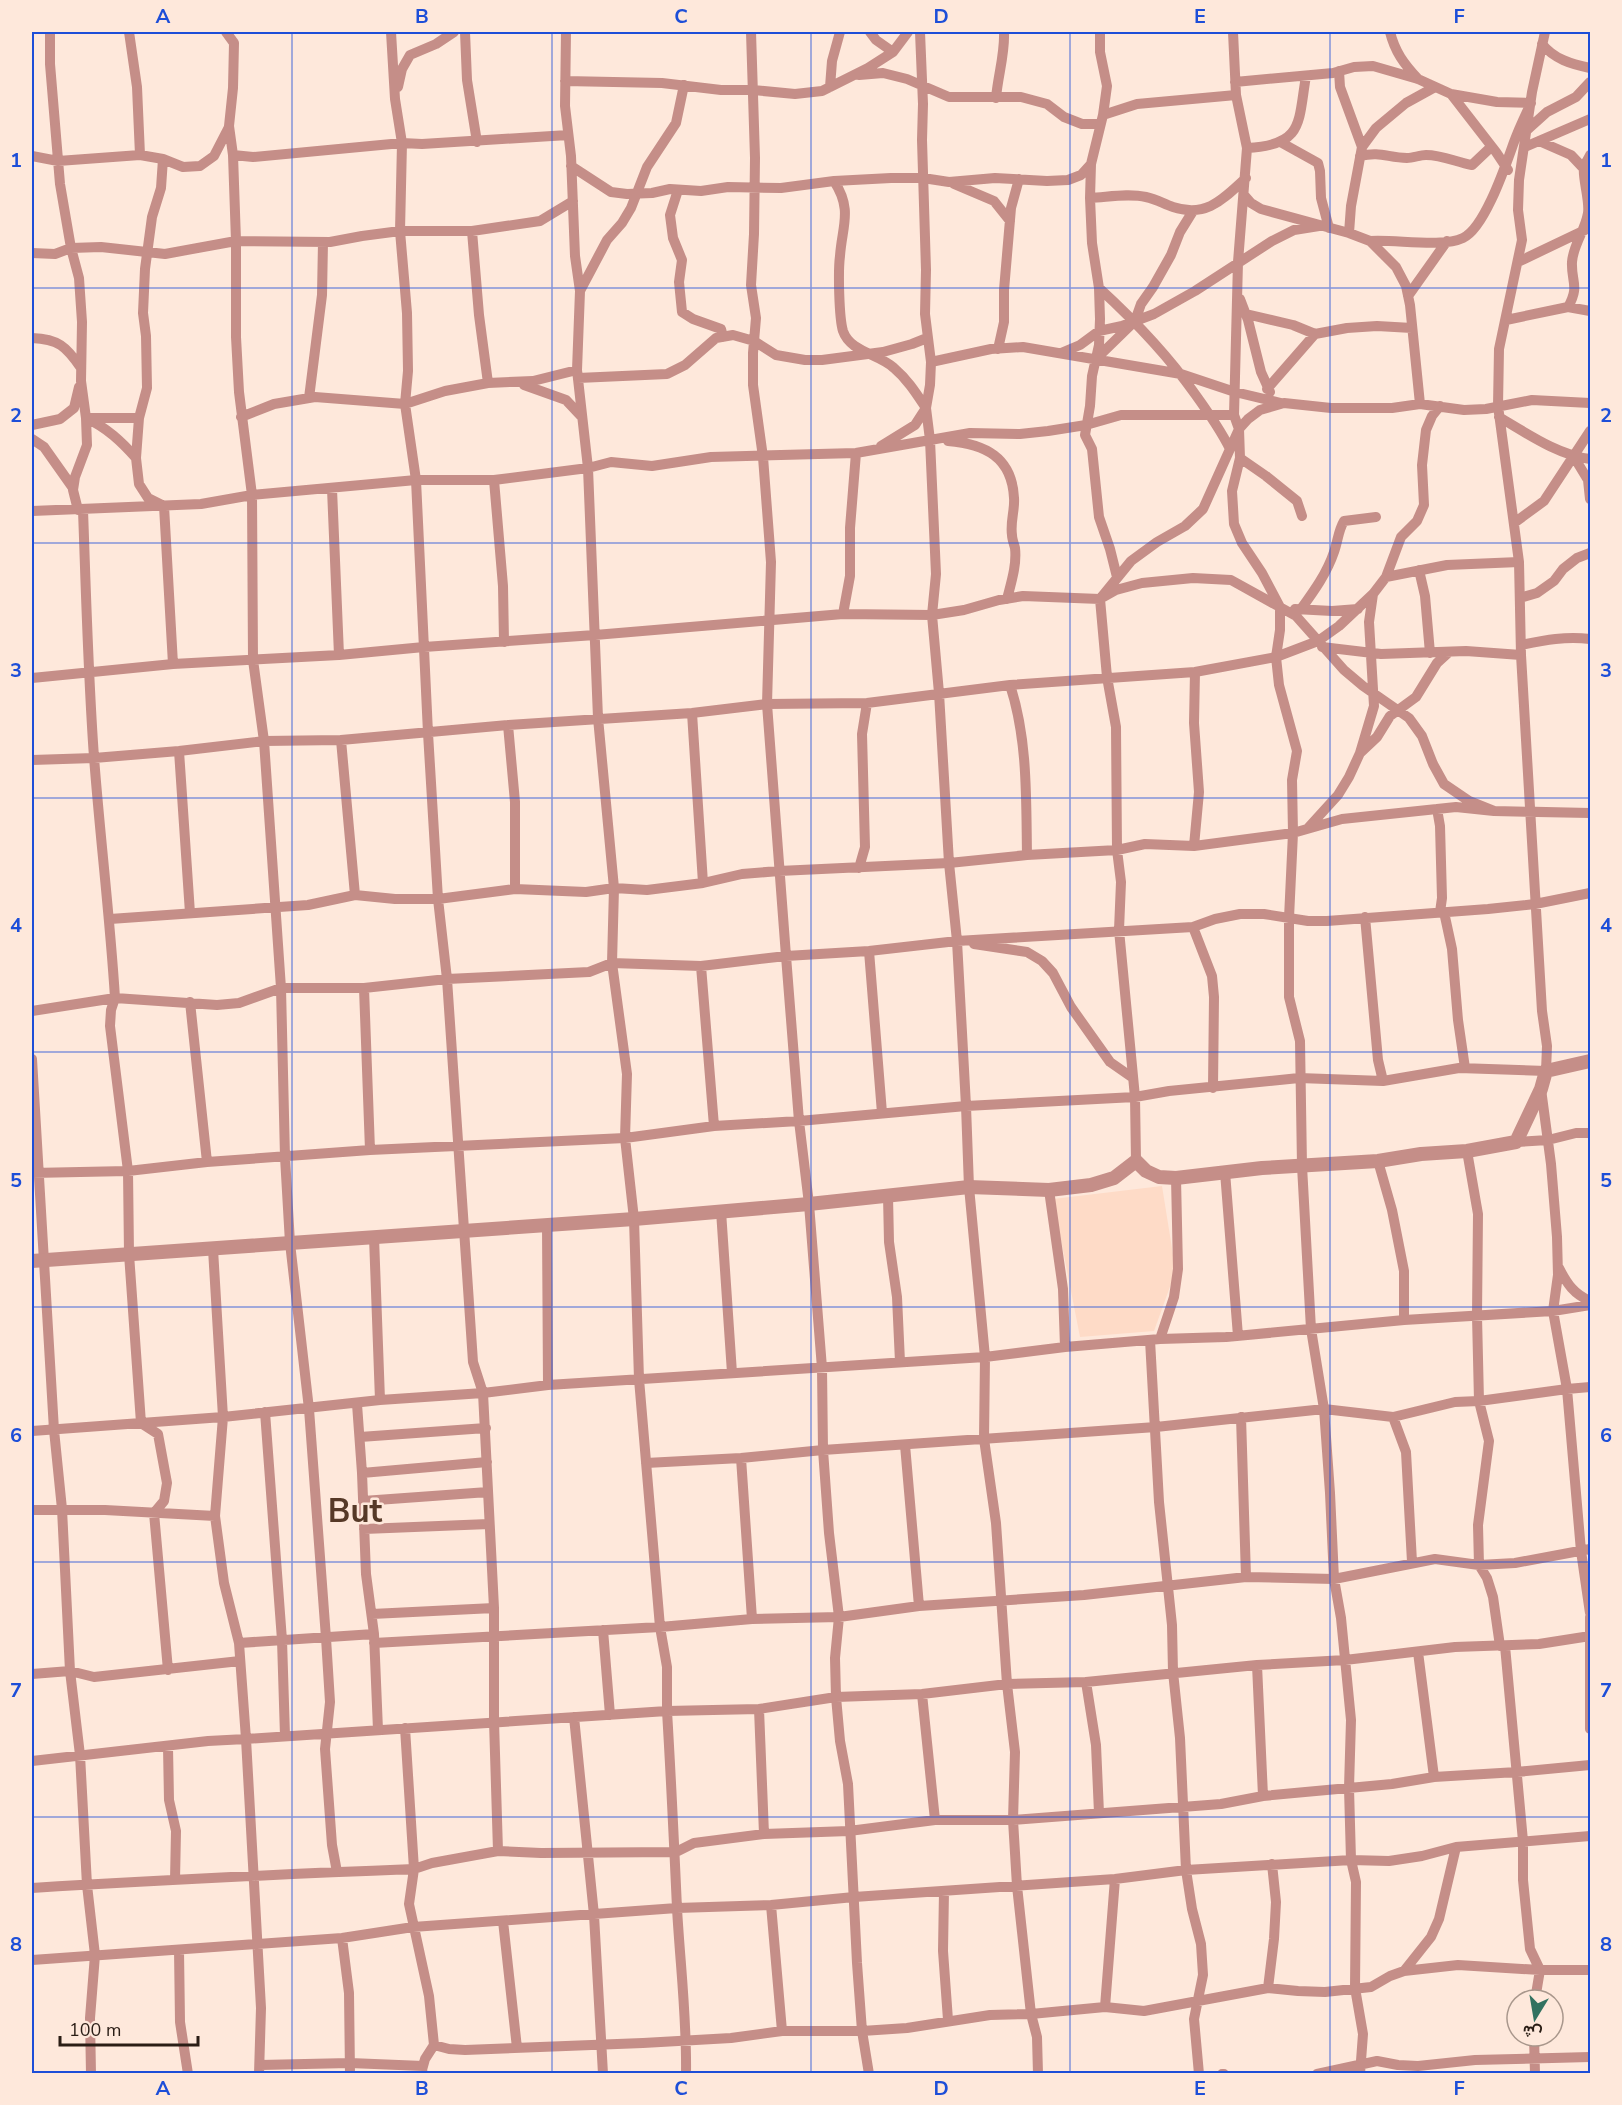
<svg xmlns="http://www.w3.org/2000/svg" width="1622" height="2105" font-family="'Nunito Sans',Vazirmatn,sans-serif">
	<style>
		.built { fill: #fedbc7 }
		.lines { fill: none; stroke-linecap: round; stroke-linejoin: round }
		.minor { stroke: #c58e88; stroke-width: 10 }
		.tertiary { stroke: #c58e88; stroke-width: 14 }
		.grid { fill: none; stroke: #1d4ed8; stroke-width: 1.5; stroke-opacity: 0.55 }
		.labels { text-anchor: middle; stroke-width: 5; stroke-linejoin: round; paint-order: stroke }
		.town-label { font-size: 33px; font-weight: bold; fill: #563927; stroke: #fee8db }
		.neatline { fill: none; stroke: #1d4ed8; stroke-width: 2 }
		.grid-label { font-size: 20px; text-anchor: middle; font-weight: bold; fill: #1d4ed8 }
	</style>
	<rect width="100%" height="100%" fill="#fee8db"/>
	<path class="built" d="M1162,1186l13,81 -3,14 -18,50 -74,6 -27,-138z"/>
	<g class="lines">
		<path class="minor" d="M50,32v32l10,120 11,64 8,30 3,44 -1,59 5,37 1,27 -12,32 -2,13 5,20
			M129,32l8,55 3,68
			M226,32l8,11 -1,45 -4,38 4,29 3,86v96l3,55 13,103 1,165 11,81 17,247 4,169 5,86 19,166 17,229 4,64 -5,47 7,96 5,27
			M465,32l2,48 10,62
			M751,32l4,126 -1,76 -3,51 5,33 -3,35v32l10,72 8,105 -4,142 19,252 13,165 10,83 13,164 1,82 6,83 10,84 -4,41 1,39 4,44 8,43 9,179 5,68 7,43
			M870,32l6,8 17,12
			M920,32l3,72 -1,36 4,130 -1,44 6,48 -1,23 -4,23 4,32 6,134 -4,41 7,78 10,170 8,78 9,165 3,81 16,170 -1,82 12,84 11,161 8,68 -2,68 4,66 14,128 6,23 1,37
			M1100,32v20l7,34 -4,29 -12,49 -1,34 2,45 7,45 1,31 -1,26 -7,31 -2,30 -5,29 7,14 7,68 11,32 7,28
			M1233,32l3,63 11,53 -9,114 -4,153 5,14 1,29 -8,33 2,33 8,19 20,30 18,34v23l-4,27 3,28 18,66 -5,29 1,53 -4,85v79l11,44 2,125 9,163 13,80 6,84 4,86 7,39 10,102 -2,68 2,72 5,22 -1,106 8,46 -3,40
			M1390,32c5,20 14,32 28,47
			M1542,44c12,15 29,20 48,24
			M1339,71l1,16 22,60
			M859,75l24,-2 24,6 42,18h72l26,7 17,13 18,7h18
			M565,81l97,2 59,7h32l42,4 27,-3 46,-23 25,-16 15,-20
			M1235,82l98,-9 21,-6 19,-1 45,13 33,15 46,8 34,1c-6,13 -12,25 -17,39 -8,22 -29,86 -51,96 -21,10 -68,1 -93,3
			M398,87l4,-18 8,-14 26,-11 18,-12
			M830,87l2,-26 8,-29
			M1451,94l45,58 12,18
			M996,98c2,-23 9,-44 8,-66
			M1103,115l34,-11 99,-9
			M1527,130l20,-18 29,-15 14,-15
			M1539,141l32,14 16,17
			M1282,143l36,20 2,8 1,27 8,30
			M1525,147l65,-28
			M1247,148c57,-3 51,-25 59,-72
			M233,155l20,2 149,-14 20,1 146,-9
			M32,156l26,5 82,-6 23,4 20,8 17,-1 14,-10 15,-29
			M1360,156c21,-5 28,2 47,2 6,0 13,-3 19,-3 16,0 30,7 46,10l19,-18
			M163,159l-2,29 -9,29 -7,52 -2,44 3,23 1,52 -8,30 -3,40 3,26 9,14 16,8 9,158
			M571,166l40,26 16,2 25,-1 18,-4 31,2 27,-4 53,1 53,-7 57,-3h32l26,4 46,-4 52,3 21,-1 13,-5 10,-11
			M834,181c19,29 8,45 6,75 -2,15 -1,62 3,75 7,21 36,23 51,37 14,12 22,25 32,40l-11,17 -34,21
			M954,184l40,17 16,20
			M678,190l-8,25 3,23 9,22 -3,22 3,30 11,7 28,10 2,8
			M1244,195l7,8 10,6 88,24 21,8 26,26 10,19 4,19 10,99
			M1090,198c19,-1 38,-5 56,-1 10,2 18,7 27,10 34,11 50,-8 73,-29
			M472,231l7,84 9,68
			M1349,233l2,-27 11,-59 14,-19 30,-25 29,-16
			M32,253l23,1 16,-6 30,-1 64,7 71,-13 94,1 32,-6 38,-5h72l68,-10 33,-20
			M1518,262l67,-32
			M1099,288c36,33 68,66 96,106 13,18 25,35 35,55
			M580,291l27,-51 15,-17 9,-15 16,-41 29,-44 8,-38
			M1408,296l39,-55
			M1240,299l8,21 13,52 9,20
			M1568,307l22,4
			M1246,314l47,11 22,9
			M1506,320l62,-13c12,-21 3,-25 4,-45 1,-17 13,-31 16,-49 2,-13 -6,-36 -4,-46 1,-4 5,-9 6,-12
			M32,338c26,1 34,8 49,30
			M998,349l6,-27v-32l7,-82 8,-29
			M1061,353l19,-8 19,-14 23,-5 32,-12 41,-23 77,-50 22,-11 25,-4
			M1096,359l39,-38 6,-17 12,-17 18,-32 9,-23 13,-21
			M931,362l60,-13 32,-2 158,27 54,18 46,11
			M578,378l89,-4 18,-9 31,-27 17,-3 21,6 22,14 29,5h17l61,-8 29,-8 15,-6
			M524,385l42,15 16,17
			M1267,389l48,-55 32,-6 30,-2 35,2
			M309,398l13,-103 1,-53
			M241,417l33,-13 41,-7 90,7 40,-13 43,-8 45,-2 44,-11
			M1499,417c29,17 59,38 91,42
			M86,418c21,10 35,23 50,40
			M91,418h48
			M32,425l28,-6 14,-11 5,-21
			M32,439l12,8 29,41
			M948,441c37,3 64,16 66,57 1,12 -4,24 -2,37 0,4 2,9 3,13 2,17 -4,35 -8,51
			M1574,457l14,23 2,19
			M1240,458l26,18 31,25 5,15
			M494,480l9,106 1,56
			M332,489l7,166
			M83,510c3,82 5,164 11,247 6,80 16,160 21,241l-4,12 -1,16 18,145 1,83 12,169 17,11 9,49 -3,18 -10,12 14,157
			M32,511l169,-7 51,-9 164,-15h78l94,-12 23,-6 41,4 59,-9 145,-4 114,-20 50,1 28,-3 38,-6 35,-10h113
			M1514,523l30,-22 46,-70
			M1419,570l6,26 5,57
			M1386,577l61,-12 72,-3
			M1520,598l17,-5 17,-12 9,-12 14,-11 13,-5
			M1295,609l37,2 26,-2
			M1301,609c13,-18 26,-36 33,-57 4,-11 4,-21 10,-31l32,-4
			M843,614l7,-38v-48l6,-75
			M1521,645c24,-5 45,-9 69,-6
			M1322,647l59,7 85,-3 55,4
			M32,678l141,-14 166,-9 85,-8 171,-12 248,-21 89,1 32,-5 35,-10 24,-4 77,3 16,-9 26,-7 51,-5 38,2 65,36 48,54 19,16 46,32 13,18 11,28 11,20 25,17 25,10
			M1010,685c18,55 16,114 17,170
			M692,713l11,170
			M508,725l7,77v87
			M341,740l14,155
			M179,751l11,162
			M1360,753l14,-47 -5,-84 4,-28
			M32,760l62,-2 85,-7 85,-10 77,-1 167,-15 184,-12 75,-9 100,-1 143,-18 185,-13 81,-15 42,-16 21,-15 34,-32 13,-17 15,-40 16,-16 7,-16 -2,-40 4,-35 6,-14 8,-10
			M1437,809l3,17 2,72 -2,14
			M1308,828l30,-33 11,-18 11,-24 17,-16 13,-21 26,-19 21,-34 12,-11
			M1194,846l5,-54 -5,-69 1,-51
			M859,868l6,-21 -3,-113 5,-31
			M1444,912l8,37 6,71 7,48
			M1365,917l13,143 5,21
			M110,919l198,-14 47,-10 40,4h43l77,-10 71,3 28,-4 33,2 56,-7 39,-9 37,-3 170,-8 78,-8 90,-5 28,-6 49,2 99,-13 49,-14 114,-12 38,4 96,2
			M1193,927l19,49 2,21 -1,91
			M974,944l53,8 15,9 11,12 18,34 39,55 23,16
			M869,951l13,162
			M701,966l13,160
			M364,988l6,162
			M190,1002l17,160
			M32,1011l83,-13 102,7 22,-2 42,-15h83l83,-9 142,-7 23,-9 89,3 85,-10 83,-5 88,-10 236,-14 22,-8 25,-5h24l44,7h19l161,-12 47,-5 55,-11
			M32,1059l22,371 8,79 8,162 10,84 7,130 8,70 -5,63 1,56
			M1541,1089l10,75 6,73 1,38 -5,36 14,78 14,162 9,62
			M1516,1142l32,-2 28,-7h14
			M1467,1151l11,63 -1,102 2,85 10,40 -11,84 1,40 8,13 6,19 7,49
			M1136,1161l-1,-64 -16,-167 2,-48 -4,-32 -1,-123 -9,-50 -7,-78 31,-38 26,-19 28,-16 18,-17 36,-80 9,-10 12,-9 24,-7 47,5h61l28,-4 44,6 22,-1 46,-9 58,3
			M1378,1161l14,49 12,61v49
			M1225,1172l13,164
			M32,1173l96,-2 79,-9 163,-12 255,-12 89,-12 85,-5 167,-15 169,-9 34,-6 130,-13 84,3 76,-13 87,3 1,-25 -5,-35 -21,-356 -2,-93 -21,-156 1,-57 23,-109 -4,-30 1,-30 13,-88 13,-60
			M1049,1190l14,99 2,58
			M888,1196l1,46 8,55 3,65
			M721,1211l11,162
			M547,1225l1,160
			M374,1237l6,163
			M213,1249l10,168 157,-17 103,-7 -10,-31 -26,-383 -9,-80 -10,-166 -12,-253 -11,-76 3,-33 -1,-58 -7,-82 2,-88 -7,-44 -4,-67
			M1559,1268c8,16 15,26 31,33
			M1160,1339l14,-42 4,-28 -2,-91
			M1150,1340l9,162 13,123 1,47 7,66 6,132 6,39 9,35 2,31 -9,44 5,55
			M357,1404l5,69 4,101 8,60 4,96
			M265,1412l17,228 3,96
			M1241,1417l5,160
			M1393,1417l13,35 6,110
			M32,1431l191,-14 -8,99 9,67 15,60 7,96 421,-28v-44l-7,-40 -21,-248 -5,-160 -9,-81 2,-64 -15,-111 2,-75 -16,-170 -10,-250 -11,-98 3,-79 -5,-35 -4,-100 -6,-50 1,-74
			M360,1437l126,-9
			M905,1445l14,161
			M741,1458l11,161
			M646,1463l95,-5 82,-8 333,-23 168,-18 69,8 62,-15 24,-1 88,-12 23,-2
			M362,1473l125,-11
			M363,1501l125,-9
			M32,1510h73l110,6
			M364,1529l125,-5
			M372,1614l122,-6
			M1590,1617v112
			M603,1630l7,85
			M239,1643l135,-9
			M374,1643l286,-16 92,-8 87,-2 80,-11 165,-11 162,-18 88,2 101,-20 44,6 36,-2 75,-14
			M1505,1646l18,195v39l7,69 10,21 -5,30
			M1418,1652l16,125
			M1257,1665l6,131
			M32,1674l38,-3 24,6 146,-16
			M1086,1682l10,63 3,68
			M922,1694l13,126
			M759,1709l5,125
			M574,1717l20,198 9,159
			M405,1728l9,141 -5,35 20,92 5,49 -9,14 -3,11 1,4
			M168,1747l1,53 7,31 -1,49
			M32,1761l176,-20 38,-2 15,269 -2,66
			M498,1851l-4,-130v-113l-11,-215 65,-8 437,-28 80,-10 95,-8 66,-2 178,-17 149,-9 37,-6
			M32,1888c127,-8 255,-14 382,-19l18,-6 66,-12 43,2 135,-1 18,-9 70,-9 85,-3 86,-11h78l208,-16 42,-8 129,-12 42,-7 83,-5 73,-7
			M944,1891l-1,60 5,69
			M771,1905l11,126
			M503,1921l14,127
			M342,1938l7,55 1,81
			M179,1950l1,72 8,52
			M32,1960l310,-22 71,-11 264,-19 94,-3 83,-8 261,-18 71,-9 165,-10 38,1 33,-5 34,-9 134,-11
			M1404,1971l27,-34 8,-18 17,-72
			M1268,1988l6,-49 2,-37 -4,-38
			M1105,2007l10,-128
			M1534,2036l1,38
			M434,2045l15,4 16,1 178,-7 88,-5 51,-7h80l45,-3 83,-13 41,-1 74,-7 39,4 124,-23 30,3 27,1 46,-5 19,-11 14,-5 54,-6 82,5h50
			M260,2065l90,-2 73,3
			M686,2074c1,-56 -6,-111 -9,-166 -3,-66 -6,-131 -10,-197l92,-2 77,-12 86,-3 85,-10 79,-2 171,-17 88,-5 110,-13 84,-3 51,-8
			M1222,2074h2
			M1317,2074l60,-13 21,4 20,1 57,-6 115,-3"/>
		<path class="tertiary" d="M32,1261l602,-42 175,-15 160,-17 80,3 42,-5 23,-7 22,-17 10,10 13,6 17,1 86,-10 116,-7 43,-7 46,-3 49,-9 25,-53 5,-18 44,-10"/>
	</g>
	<path class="grid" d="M292,32v2042M552,32v2042M811,32v2042M1070,32v2042M1330,32v2042M32,288h1558M32,543h1558M32,798h1558M32,1052h1558M32,1307h1558M32,1562h1558M32,1817h1558"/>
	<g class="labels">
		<g class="town-label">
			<text x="355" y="1522">But</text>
		</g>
	</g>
	<rect width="1622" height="2105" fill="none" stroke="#fee8db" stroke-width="66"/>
	<g transform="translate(1535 2018) rotate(191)"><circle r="28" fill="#fee8db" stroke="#a9978c" stroke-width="1.5"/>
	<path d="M0-4.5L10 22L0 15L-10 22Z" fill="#327260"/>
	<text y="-9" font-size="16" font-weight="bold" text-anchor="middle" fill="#2a1d15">ش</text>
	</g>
	<path d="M60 2036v9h138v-9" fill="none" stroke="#2a1d15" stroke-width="3"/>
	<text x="69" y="2036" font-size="18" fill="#2a1d15" stroke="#fee8db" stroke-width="4.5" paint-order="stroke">100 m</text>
	<rect x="33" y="33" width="1556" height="2039" class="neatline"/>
	<g class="grid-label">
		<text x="163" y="23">A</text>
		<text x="422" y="23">B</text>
		<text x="681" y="23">C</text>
		<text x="941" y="23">D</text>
		<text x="1200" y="23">E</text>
		<text x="1459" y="23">F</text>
		<text x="16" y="167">1</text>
		<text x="1606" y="167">1</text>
		<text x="16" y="422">2</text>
		<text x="1606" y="422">2</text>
		<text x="16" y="677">3</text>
		<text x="1606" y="677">3</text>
		<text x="16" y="932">4</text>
		<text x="1606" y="932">4</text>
		<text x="16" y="1187">5</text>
		<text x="1606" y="1187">5</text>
		<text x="16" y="1442">6</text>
		<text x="1606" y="1442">6</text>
		<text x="16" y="1697">7</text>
		<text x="1606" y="1697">7</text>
		<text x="16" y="1951">8</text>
		<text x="1606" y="1951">8</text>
		<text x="163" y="2095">A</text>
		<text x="422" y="2095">B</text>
		<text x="681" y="2095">C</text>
		<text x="941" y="2095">D</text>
		<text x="1200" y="2095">E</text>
		<text x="1459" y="2095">F</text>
	</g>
</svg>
